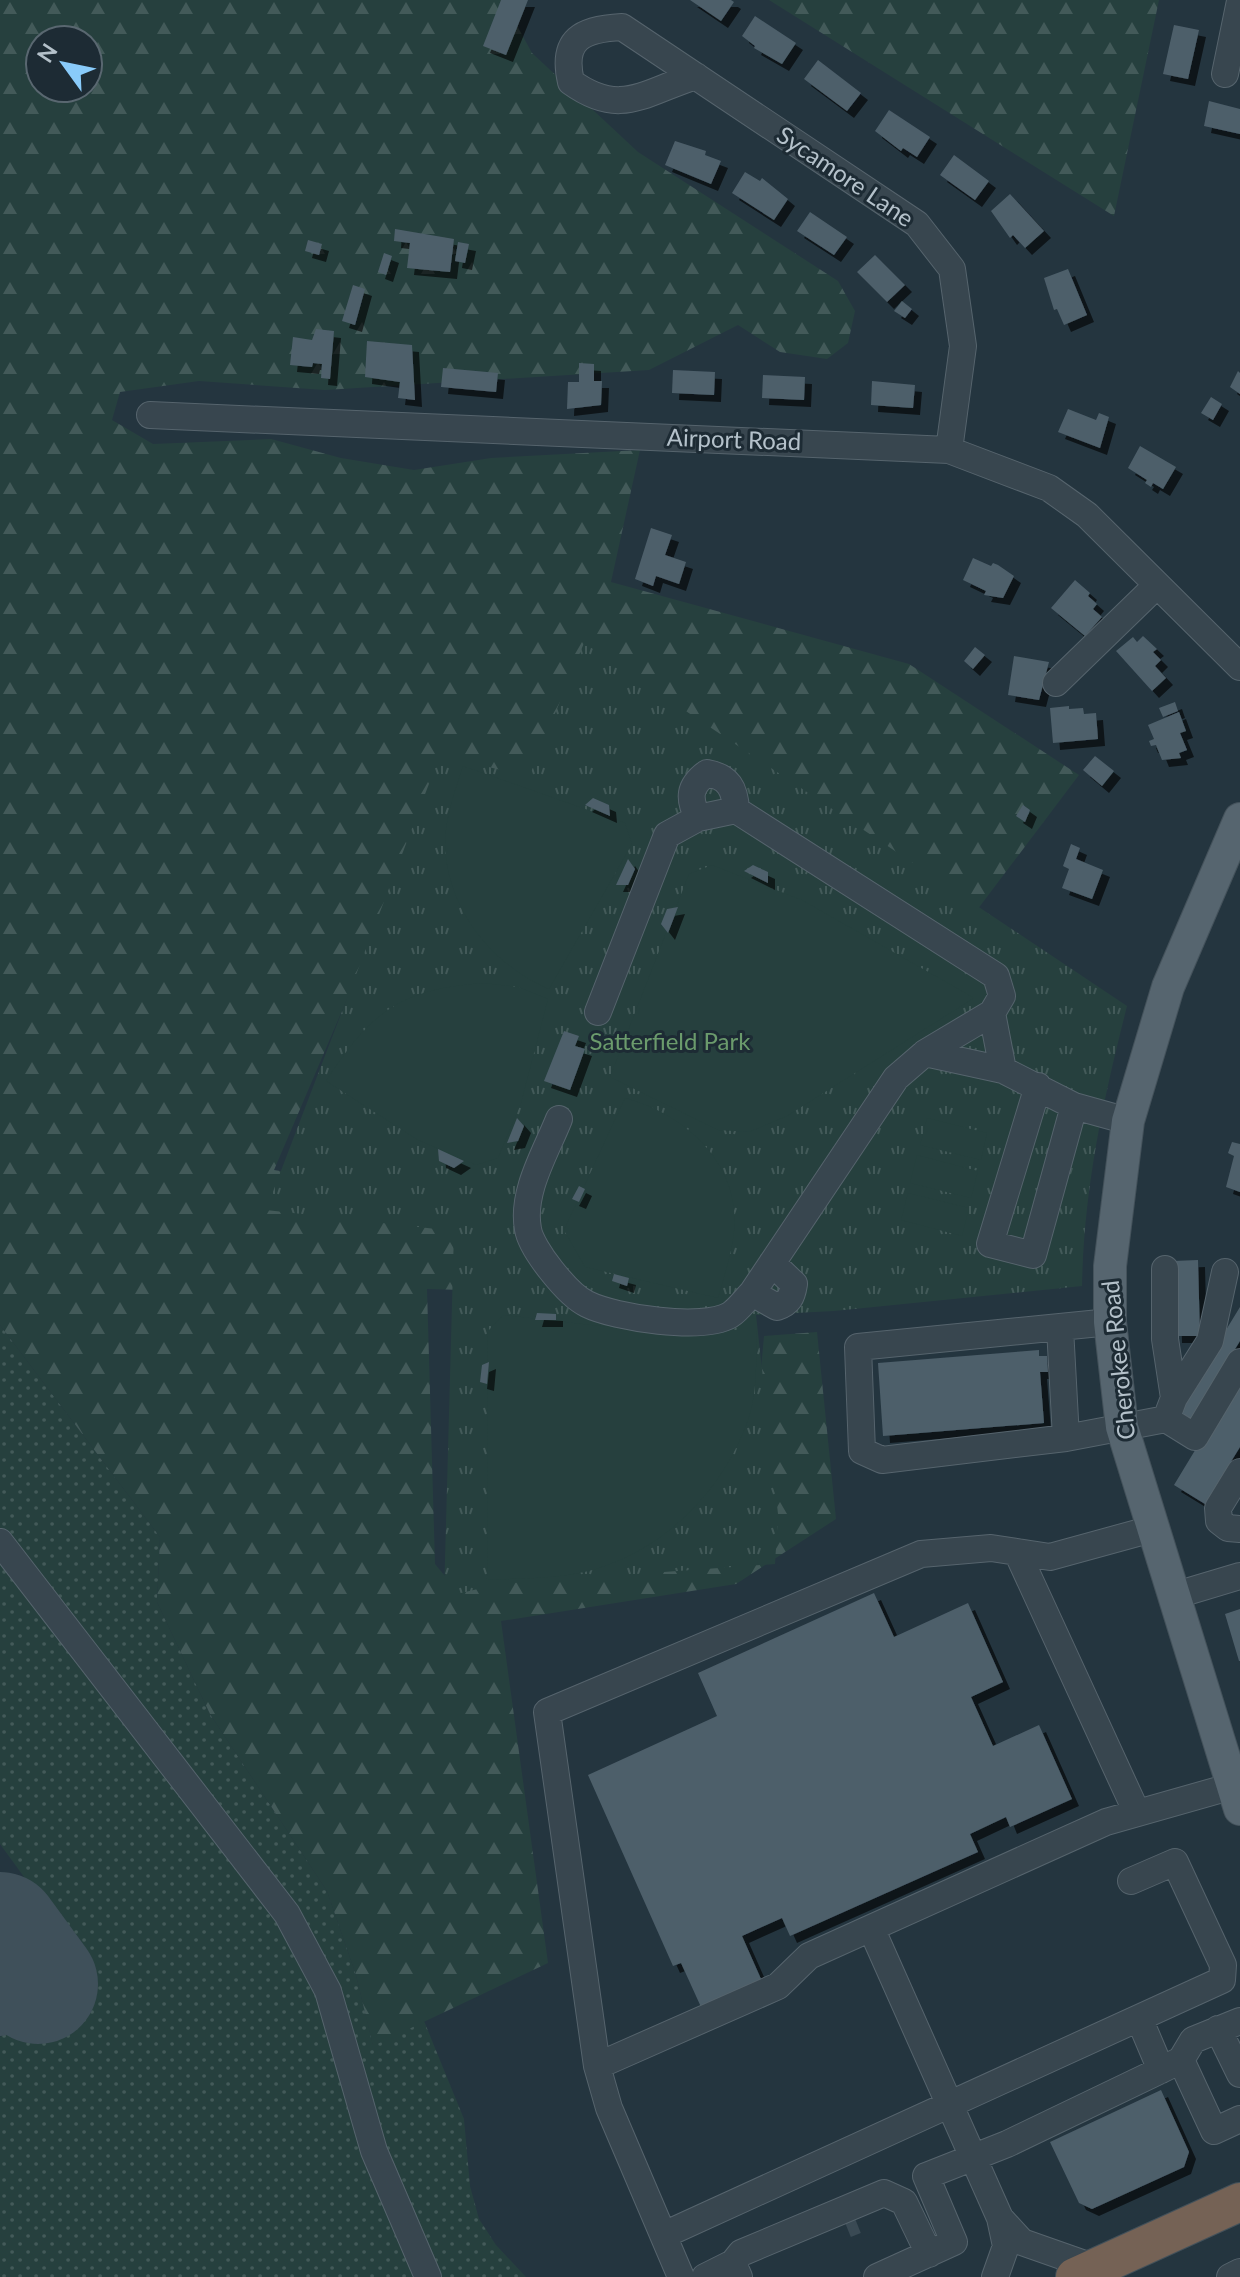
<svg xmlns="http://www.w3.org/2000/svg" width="1240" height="2277" font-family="Lato,sans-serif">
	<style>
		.grass { fill: url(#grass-dots) }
		.forest { fill: url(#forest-firs); fill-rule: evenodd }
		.park { fill: url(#park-tufts) }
		.pitch { fill: #26403e }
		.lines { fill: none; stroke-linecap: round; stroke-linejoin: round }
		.taxiway { stroke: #3f505a; stroke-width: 48 }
		.runway { stroke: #3f505a; stroke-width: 120 }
		.building { fill: #4d5f6a; filter: url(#shadow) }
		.minor-tunnel { stroke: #3a4a54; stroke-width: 26; stroke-dasharray: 26 13; stroke-linecap: butt }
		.minor-casing { stroke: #56646d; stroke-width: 28 }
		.major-casing { stroke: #44525b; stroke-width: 34 }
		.highway-casing { stroke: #43515a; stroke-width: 40 }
		.minor { stroke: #38464f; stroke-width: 26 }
		.major { stroke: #56656f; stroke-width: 32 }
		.highway { stroke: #756255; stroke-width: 38 }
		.labels { text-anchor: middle; stroke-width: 6; stroke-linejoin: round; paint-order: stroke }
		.street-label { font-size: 24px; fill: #b4c1ca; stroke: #1d2b34 }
		.park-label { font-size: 24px; fill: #6b9b6c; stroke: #1d2b34 }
	</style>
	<defs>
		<pattern id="grass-dots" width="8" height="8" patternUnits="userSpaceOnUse" patternTransform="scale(2)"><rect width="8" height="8" fill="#26403e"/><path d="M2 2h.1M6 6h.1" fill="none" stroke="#435a59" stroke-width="1.8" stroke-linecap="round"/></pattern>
		<pattern id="forest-firs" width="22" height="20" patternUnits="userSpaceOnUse" patternTransform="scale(2)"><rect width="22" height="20" fill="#26403e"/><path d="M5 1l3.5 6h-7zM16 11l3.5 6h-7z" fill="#435a59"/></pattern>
		<pattern id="park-tufts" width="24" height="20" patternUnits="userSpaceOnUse" patternTransform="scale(2)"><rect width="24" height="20" fill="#26403e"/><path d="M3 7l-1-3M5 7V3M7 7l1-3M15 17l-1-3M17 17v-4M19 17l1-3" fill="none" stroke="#435a59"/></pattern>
		<filter id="shadow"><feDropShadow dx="7" dy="7" stdDeviation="0" flood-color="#0009"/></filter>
	</defs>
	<rect width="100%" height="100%" fill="#24353f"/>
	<path class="grass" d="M0,1325l160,212 -3,65 53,112 117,177 29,84 17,70 51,-24 40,98 6,67 9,33 17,26 30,32h-526v-240l92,-67 -92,-126z"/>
	<path class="forest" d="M0,0h503l29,53 106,99 200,129 17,30 -7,32 -21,16 -47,-7 -42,-27 -89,45 -324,20 -126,-9 -79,11 -8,28 41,24 118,-5 70,19 73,12 77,-12 149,-8 -29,132 298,82 170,111 -114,151 -425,-142 -93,-19 -173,405 182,30 8,90 -37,-1 8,275 15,18 306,-158 8,-88 53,-4 19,187 -100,65 -235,37 47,342 -175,83 -17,-71 -29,-84 -117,-177 -53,-112 3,-65 -160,-212zM40,40h48v48h-48z
		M769,0h390l-45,216z"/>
	<path class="park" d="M584,643l543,363c-24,95 -43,181 -45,280l-248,25 -78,4 22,199 -3,50 -276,20 -55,13 10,-366 -188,-21 174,-455 89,22z"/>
	<path class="pitch" d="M463,766l162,57 7,21 -83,145c-57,-24 -102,-80 -104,-144 0,-27 10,-54 18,-79z
		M712,865l90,35 172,98 -187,118 -38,16 -31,-2 -108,-53 79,-203z
		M483,983l35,4 30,12 -27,104 -23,55 -22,7 -58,-25 -92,-59c44,-68 74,-92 157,-98z
		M625,1098c60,16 116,66 109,133 -2,23 -10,45 -16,67l-133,-31 -21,-37z
		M927,1118l60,15 -6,27 -61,-15z
		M917,1155l61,16 -7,27 -61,-15z
		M908,1193l61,15 -7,28 -61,-16z
		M503,1315l133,15h120c0,30 2,61 -8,90 -24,69 -82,128 -152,149 -34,10 -74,9 -109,11l1,-249z"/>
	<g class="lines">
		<path class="taxiway" d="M0,2012l38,-28"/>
		<path class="runway" d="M0,1932l38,52"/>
	</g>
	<path class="building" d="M501,0h27l-22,55 -23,-9z
		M690,0h41l3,2 -13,19z
		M755,16l41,27 -14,21 -28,-16 1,-2 -13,-10z
		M1174,25l25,5 -11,49 -25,-5z
		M818,60l43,33 -14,18 -43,-32z
		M1209,101l31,8v25l-36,-8z
		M889,110l41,27 -13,20 -14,-9 -2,3 -26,-20z
		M675,141l31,10 -1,4 16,6 -10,23 -46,-19z
		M954,155l35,26 -14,19 -35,-25z
		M745,172l15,9 2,-3 26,21 -14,21 -42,-27z
		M1010,194l34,37 -19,17 -12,-13 -3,3 -19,-27z
		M810,212l37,25 -13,18 -37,-24z
		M395,229l59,10 -4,33 -43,-4 3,-25 -16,-2z
		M308,240l14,4 -3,11 -14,-4z
		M458,242l11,2 -4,19 -10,-2z
		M384,253l8,3 -6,19 -8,-3z
		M875,255l30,30 -18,17 -30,-30z
		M1068,269l19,46 -23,10 -7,-16 -3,1 -10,-32z
		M353,285l12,4 -10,36 -13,-4z
		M902,301l10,8 -7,9 -11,-7z
		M316,329l18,2 -4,48 -9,-1 1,-14 -9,-1 -1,4 -22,-2 3,-28 19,3z
		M367,341l45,4 3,55 -17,-2 2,-16 -35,-5z
		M579,363l15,1v17h8l-1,24 -34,4 1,-27h11z
		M443,368l55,5 -2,19 -55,-5z
		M673,370l42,2 -1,23 -42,-2z
		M1238,371l2,2v21l-10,-7z
		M763,375l42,2 -1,23 -42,-2z
		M872,381l43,4 -2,23 -42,-3z
		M1211,397l11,7 -9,16 -12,-7z
		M1068,409l28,11 3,-7 10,4 -9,31 -42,-16z
		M1140,446l36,21 -13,22 -10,-6 -2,4 -6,-4 2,-3 -19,-12z
		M651,528l21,7 -7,20 21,7 -7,22 -23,-8 -3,10 -18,-7z
		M973,558l18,8 2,-3 5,2 16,11 -11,22 -19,-3 2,-4 -23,-11z
		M1075,580l15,13 -2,3 9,8 -4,5 9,8 -17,19 -34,-28z
		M1143,636l14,13 -4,3 8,8 -6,6 11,12 -14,13 -36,-40 17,-14 4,5z
		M975,647l10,8 -12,14 -9,-8z
		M1014,656l35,6 -10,38 -31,-5z
		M1175,702l3,9 -15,6 -4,-9z
		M1069,706v3l14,-1 1,6 12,-1 2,26 -45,4 -3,-35z
		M1179,712l7,19 -6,2 7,17 -8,3 2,5 -19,2 -6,-15 -5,1 -2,-5 5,-2 -6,-14z
		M1095,756l19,15 -12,15 -19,-16z
		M593,798l16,7 1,11 -25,-11z
		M1023,805l7,5 -5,12 -9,-6z
		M1071,844l9,4 -4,11 27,11 -11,29 -30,-11 7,-19 -6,-3z
		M628,859l7,10 -7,16h-12z
		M753,865l15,7v11l-24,-12z
		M678,907l-10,26 -7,-9 6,-15z
		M564,1031l15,5 -4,10 10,3 -15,41 -26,-9z
		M517,1118l7,8 -6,15 -11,2z
		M1232,1142l8,2v48l-14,-5 8,-31 -6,-3z
		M438,1149l26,12 -10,7 -15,-7z
		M579,1186l6,3 -6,13 -7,-3z
		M1198,1260l2,76h-25l-2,-75z
		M614,1274l15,4 -2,8 -15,-5z
		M1240,1307v34l-51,83 -15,-9z
		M537,1313l19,1v6h-21z
		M1039,1350v6h8l1,16h-8l4,51 -161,13 -5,-73z
		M489,1362l-2,22 -7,-2 2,-17z
		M1240,1376v71l-35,57 -31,-19z
		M874,1593l20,44 74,-34 35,79 -32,15 22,49 46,-21 33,74 -62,28 -4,-10 -36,17 8,18 -188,84 -8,-18 -40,18 19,43 -60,28 -20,-44 -8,3 -85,-191 129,-59 -19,-43z
		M1240,1609v52h-1l-14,-47z
		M1161,2090l28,62 -5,15 -92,42 -13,-6 -29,-61z"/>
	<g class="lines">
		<path class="minor-tunnel" d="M846,2225l10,-4"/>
		<defs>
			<path id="minor" d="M1225,74l15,-73
				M696,76c-52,16 -75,42 -125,6 -10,-43 11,-53 51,-55l295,197 35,45 11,77 -14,104
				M150,415l799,35 100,38 38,27 153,152
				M1056,683l100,-97
				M698,818c-10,-20 -9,-32 9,-45 22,4 28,16 29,37
				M992,1013l11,57
				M925,1053l78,17 71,36 54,15
				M1038,1086l-48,158 43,11 41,-149
				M559,1119c-13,33 -38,73 -31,110 3,20 40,66 59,75 28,14 116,27 143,11 8,-5 15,-15 22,-22l144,-215 29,-25 67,-40 10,-17 -6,-20 -260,-166 -38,8 -31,17 -69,177
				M1165,1269v70l9,59
				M752,1293l25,14c12,-4 15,-10 17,-23l-22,-21
				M1110,1322l-252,25 4,104 20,9 184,-22 100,-19 8,-21 36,-57 15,-69
				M1060,1328l6,110
				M1166,1419l29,18 45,-75
				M1240,1472l-22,36 1,13 9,7 12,1
				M0,1542l287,372 41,77 46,160 54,126
				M1017,1552l120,261
				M1173,1596l67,-20
				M872,1930l128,288 6,28 -11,31
				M1139,2018l22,52
				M1218,2029l22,45
				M1181,2060l33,71 26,-12
				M597,2066l181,-80 31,-30 297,-134 134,-38
				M1000,2218l22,24 74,26
				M666,2234l556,-254 1,-15 -48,-103 -44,19
				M733,2263l8,-10 143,-60 20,9 25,52
				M681,2277l-72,-169 -12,-42 -50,-354 374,-158 70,-6 59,9 102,-28
				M705,2277l28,-14 6,14
				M877,2277l77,-35 -28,-66 81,-32 154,-74 20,-10 12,-20 47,-19
				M1230,2277l10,-5"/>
			<path id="major" d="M1240,819l-72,168 -40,134 -18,145v56l12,105 118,382"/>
			<path id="highway" d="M1075,2277l165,-75"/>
		</defs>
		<use href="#minor" class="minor-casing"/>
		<use href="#major" class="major-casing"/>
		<use href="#highway" class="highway-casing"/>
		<use href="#minor" class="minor"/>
		<use href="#major" class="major"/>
		<use href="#highway" class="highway"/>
	</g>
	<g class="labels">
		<g class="street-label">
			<text transform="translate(845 177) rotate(34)" y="8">Sycamore Lane</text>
			<text transform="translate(734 440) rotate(2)" y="8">Airport Road</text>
			<text transform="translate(1119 1360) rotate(-96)" y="8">Cherokee Road</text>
		</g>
		<g class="park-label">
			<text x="670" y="1050">Satterfield Park</text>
		</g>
	</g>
	<g transform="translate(64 64) rotate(303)"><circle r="38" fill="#1d2b34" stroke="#596770" stroke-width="2"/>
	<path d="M0-6L14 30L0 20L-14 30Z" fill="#89cbfa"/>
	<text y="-12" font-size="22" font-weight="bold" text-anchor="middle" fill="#b4c1ca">N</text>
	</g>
</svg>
